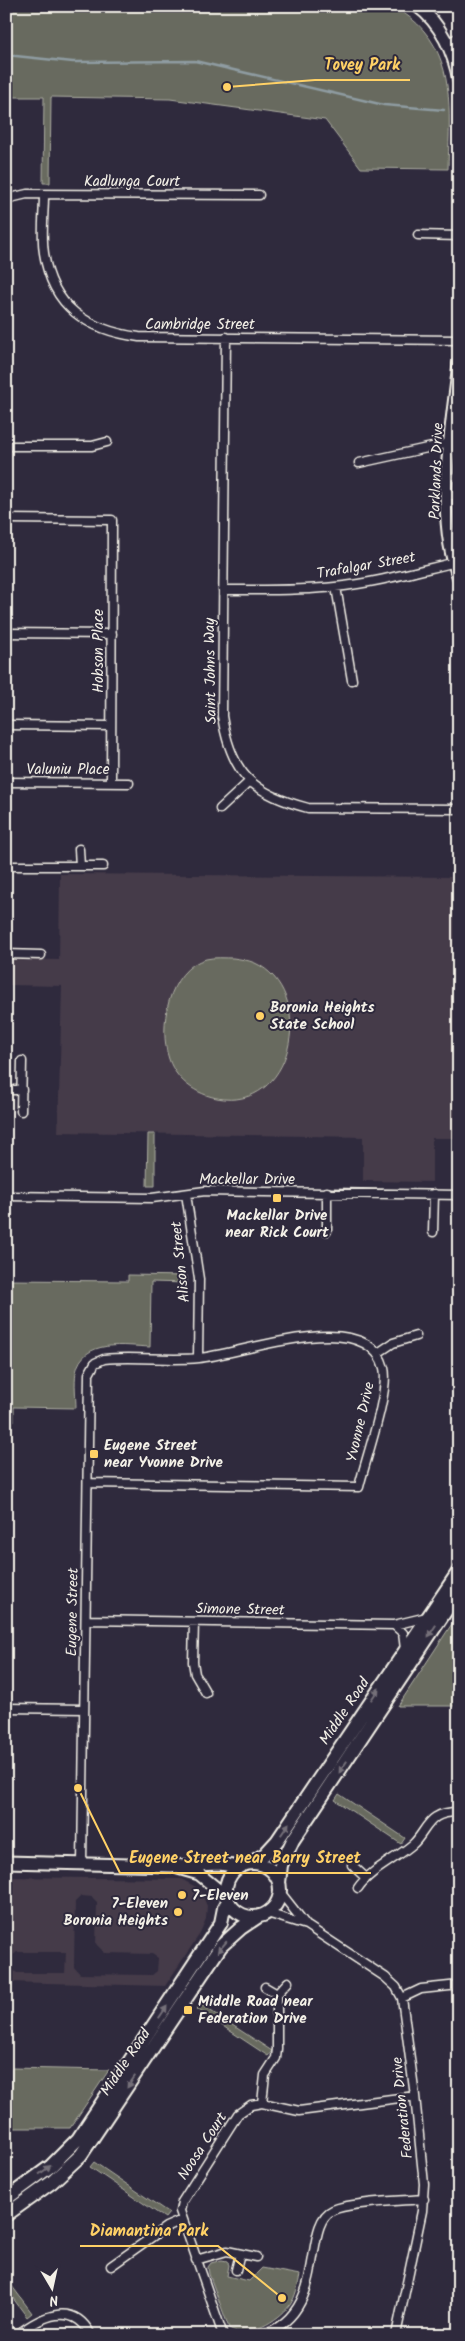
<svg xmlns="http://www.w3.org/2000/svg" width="465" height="2341" font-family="Kalam,sans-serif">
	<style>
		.built { fill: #443a49; fill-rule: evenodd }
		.green { fill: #676b5e; stroke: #aeaea3 }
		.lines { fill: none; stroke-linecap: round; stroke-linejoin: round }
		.stream { stroke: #8f9ca2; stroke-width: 2.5 }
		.street-casing { stroke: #f4f1e8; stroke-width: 11 }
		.secondary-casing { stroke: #f4f1e8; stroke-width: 15 }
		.primary-casing { stroke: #f4f1e8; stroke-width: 16 }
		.street { stroke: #2f2a3d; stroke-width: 8 }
		.secondary { stroke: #2f2a3d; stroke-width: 11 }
		.primary { stroke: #2f2a3d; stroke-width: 12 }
		.oneway { fill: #747079 }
		.poi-dot { fill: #ffd166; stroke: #2f2a3d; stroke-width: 2 }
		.labels { text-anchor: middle; stroke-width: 4; stroke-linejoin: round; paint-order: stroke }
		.street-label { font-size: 15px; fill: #f4f1e8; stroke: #2f2a3d }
		.poi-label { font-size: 15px; font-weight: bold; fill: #f4f1e8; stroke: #2f2a3d; text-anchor: start }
		.leader { fill: none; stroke: #ffd166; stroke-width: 2 }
		.callout-dot { fill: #ffd166; stroke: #2f2a3d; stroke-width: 2 }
		.callout-label { font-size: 16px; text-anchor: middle; font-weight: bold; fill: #ffd166; stroke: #2f2a3d; stroke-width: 4; stroke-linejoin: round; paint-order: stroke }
	</style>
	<rect width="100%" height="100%" fill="#2f2a3d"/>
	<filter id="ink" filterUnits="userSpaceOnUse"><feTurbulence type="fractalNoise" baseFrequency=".02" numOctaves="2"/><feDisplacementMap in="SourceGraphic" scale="10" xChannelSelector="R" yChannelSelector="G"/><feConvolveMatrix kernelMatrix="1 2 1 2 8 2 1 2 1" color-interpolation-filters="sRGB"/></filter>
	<g filter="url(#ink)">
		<path class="built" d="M60,874l399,3v261h-27v44l-69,-1v-44l-305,-5 4,-146 -56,-1v-26l53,1z
			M6,1877l175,2 19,10 7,17 -1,13 -7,16 -34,51 -159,-4zM81,1896l11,1 5,5 -1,42 9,9 47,1 6,4 -1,13 -5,4 -72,-1 -6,-7 1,-65zM17,1952h49l-1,21h-48l-6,-5 1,-12z"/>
		<path class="green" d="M6,6h388c11,8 22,15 30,25 32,37 25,92 24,138l-87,-1 -36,-48 -155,-21 -119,-2 -1,86h-7l1,-86h-38z
			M233,958c7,1 15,2 22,5 60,27 41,143 -31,136 -23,-2 -47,-16 -55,-40 -11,-32 -1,-90 37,-100 8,-2 19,-1 27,-1z
			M148,1134h7v52h-8z
			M128,1275l59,1v7l-36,-1 -1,65c-25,-1 -67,-9 -74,25 -2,11 0,25 0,36l-62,-1v14h-8v-141l122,1z
			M459,1613v93h-61z
			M339,1794l66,44 -4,6 -66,-44z
			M200,2004l72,47 -4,5 -71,-47z
			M12,2068l97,2 -39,58h-59z
			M94,2162l75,51 -4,5 -75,-51z
			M222,2260l5,1 2,4 -2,11 22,5 13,-13 38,7c-2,10 -4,21 -10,30 -12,16 -42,34 -61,23l-20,-54 -1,-7 3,-4z
			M6,2278l26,35 -5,4 -21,-28z"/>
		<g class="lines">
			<path class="stream" d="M6,55l67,7 122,-1 189,44 60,5"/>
			<defs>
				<path id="street" d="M448,43l11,-6
					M44,195c0,18 -3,39 0,58 8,54 43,77 95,84l320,3
					M6,199l21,-5 232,1
					M418,235l41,1
					M226,337l-4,379c9,57 30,78 86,92l151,1
					M6,446h86l15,-4
					M359,463l91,-20
					M447,495h12
					M6,519l106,1 -1,263
					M336,587l16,93
					M223,590c38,0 75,1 112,-3 40,-4 79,-15 117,-24
					M6,633l106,1
					M6,725l105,1
					M6,782l123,1
					M220,809l30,-28
					M79,849l1,17
					M6,866h97
					M6,954l35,1
					M6,1090h16
					M21,1111l1,-50
					M186,1194l13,85 -1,79
					M6,1196l146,2 53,-7 254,4
					M327,1231v-39
					M433,1232l1,-38
					M378,1353l15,-10 23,-7
					M86,1620l308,5 33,-8
					M194,1622l-1,40 2,12 11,19
					M394,1625l9,8 2,16
					M6,1708l78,1
					M82,1864l7,-490 6,-11 9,-4c32,-3 64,2 95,-1 44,-4 169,-53 185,10 6,23 -19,93 -25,119l-271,-4
					M352,1865l13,12
					M358,1888c12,-18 38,-29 55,-44 9,-8 13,-21 23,-27 6,-4 15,-5 23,-5
					M280,1892l26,33 79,52 11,10 6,11 13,98 9,88 -2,27 -26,124
					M267,1913l39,12
					M265,1987l12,7 11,-12
					M402,1998l19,-9 38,-4
					M262,2103l3,-28 11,-17 1,-9v-55
					M196,2260l31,-9 29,6
					M111,2266l55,-39 16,-7
					M236,2270l4,-16
					M17,2335c23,-18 56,-35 74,0
					M223,2335l-43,-124 2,-9 56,-88 13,-9 11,-2 37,8 116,-15
					M261,2335c70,-23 39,-110 72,-125 17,-8 69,-9 91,-11"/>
				<path id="secondary" d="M417,6c24,17 37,47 42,75
					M459,363c-7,66 -25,152 0,215
					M6,1862l165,4 49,-2 19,3
					M178,1868l21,6 28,23"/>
				<path id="primary" d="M251,1863l14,-9 12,-13 182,-270
					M226 1890a27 27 0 1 1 54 0a27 27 0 1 1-54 0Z
					M279,1883l2,-18 12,-25 166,-249
					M6,2199l45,-33 27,-27 143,-216 3,-15 4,-7
					M6,2215l46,-33 29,-27 140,-209 20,-18 18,-12"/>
			</defs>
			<use href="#street" class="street-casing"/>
			<use href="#secondary" class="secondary-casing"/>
			<use href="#primary" class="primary-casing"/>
			<use href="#street" class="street"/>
			<use href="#secondary" class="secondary"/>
			<use href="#primary" class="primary"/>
		</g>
		<defs><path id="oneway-solid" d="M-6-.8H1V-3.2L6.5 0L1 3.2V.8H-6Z" transform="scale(1.25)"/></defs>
		<g class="oneway">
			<use href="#oneway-solid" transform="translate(432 1631) rotate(123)"/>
			<use href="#oneway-solid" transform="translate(375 1694) rotate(-56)"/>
			<use href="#oneway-solid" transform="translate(343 1767) rotate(123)"/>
			<use href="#oneway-solid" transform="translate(285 1829) rotate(-56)"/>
			<use href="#oneway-solid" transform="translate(222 1947) rotate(130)"/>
			<use href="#oneway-solid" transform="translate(163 2012) rotate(-56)"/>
			<use href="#oneway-solid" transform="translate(131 2082) rotate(124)"/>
			<use href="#oneway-solid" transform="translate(45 2170) rotate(-37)"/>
		</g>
	</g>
	<g class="poi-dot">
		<circle cx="260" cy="1016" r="5"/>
		<rect x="272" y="1193" width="10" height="10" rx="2.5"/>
		<rect x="89" y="1449" width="10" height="10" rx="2.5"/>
		<circle cx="182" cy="1895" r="5"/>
		<circle cx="178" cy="1912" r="5"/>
		<rect x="183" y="2005" width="10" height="10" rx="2.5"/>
	</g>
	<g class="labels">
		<g class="street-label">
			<text x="132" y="186">Kadlunga Court</text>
			<text x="200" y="329">Cambridge Street</text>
			<text transform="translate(436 471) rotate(-88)" y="5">Parklands Drive</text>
			<text transform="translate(366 565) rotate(-10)" y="5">Trafalgar Street</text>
			<text transform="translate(98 651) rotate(-90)" y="5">Hobson Place</text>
			<text transform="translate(210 671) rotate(-91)" y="5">Saint Johns Way</text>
			<text x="68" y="774">Valuniu Place</text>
			<text x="247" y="1184">Mackellar Drive</text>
			<text transform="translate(180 1262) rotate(-96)" y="5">Alison Street</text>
			<text transform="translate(360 1422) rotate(-77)" y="5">Yvonne Drive</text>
			<text transform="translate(240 1609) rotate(1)" y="5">Simone Street</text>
			<text transform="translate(72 1612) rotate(-89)" y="5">Eugene Street</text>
			<text transform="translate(344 1711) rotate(-56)" y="5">Middle Road</text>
			<text transform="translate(125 2062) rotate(-56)" y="5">Middle Road</text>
			<text transform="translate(402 2108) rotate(-96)" y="5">Federation Drive</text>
			<text transform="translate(202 2146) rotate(-57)" y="5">Noosa Court</text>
		</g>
		<g class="poi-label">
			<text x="270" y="1012">Boronia Heights<tspan x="270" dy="17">State School</tspan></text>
			<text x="277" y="1220" text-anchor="middle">Mackellar Drive<tspan x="277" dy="17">near Rick Court</tspan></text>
			<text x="104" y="1450">Eugene Street<tspan x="104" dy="17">near Yvonne Drive</tspan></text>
			<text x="192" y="1900">7-Eleven</text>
			<text x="168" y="1908" text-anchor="end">7-Eleven<tspan x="168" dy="17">Boronia Heights</tspan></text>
			<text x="198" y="2006">Middle Road near<tspan x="198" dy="17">Federation Drive</tspan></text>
		</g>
	</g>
	<path class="leader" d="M227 87L315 80H410M78 1788L120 1873H371M282 2298L218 2246H80"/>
	<g class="callout-dot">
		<circle cx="227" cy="87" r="5"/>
		<circle cx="78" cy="1788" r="5"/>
		<circle cx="282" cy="2298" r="5"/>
	</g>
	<g class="callout-label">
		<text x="362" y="70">Tovey Park</text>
		<text x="245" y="1863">Eugene Street near Barry Street</text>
		<text x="149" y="2236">Diamantina Park</text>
	</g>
	<rect width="465" height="2341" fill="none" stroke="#2f2a3d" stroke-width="25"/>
	<rect x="12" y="12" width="440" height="2316" fill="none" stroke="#f4f1e8" stroke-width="2" filter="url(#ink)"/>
	<g transform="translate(52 2288) rotate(171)" stroke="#2f2a3d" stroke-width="4" paint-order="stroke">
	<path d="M0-4L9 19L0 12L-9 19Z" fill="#f4f1e8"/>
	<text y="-8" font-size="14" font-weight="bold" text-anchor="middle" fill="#f4f1e8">N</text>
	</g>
</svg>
